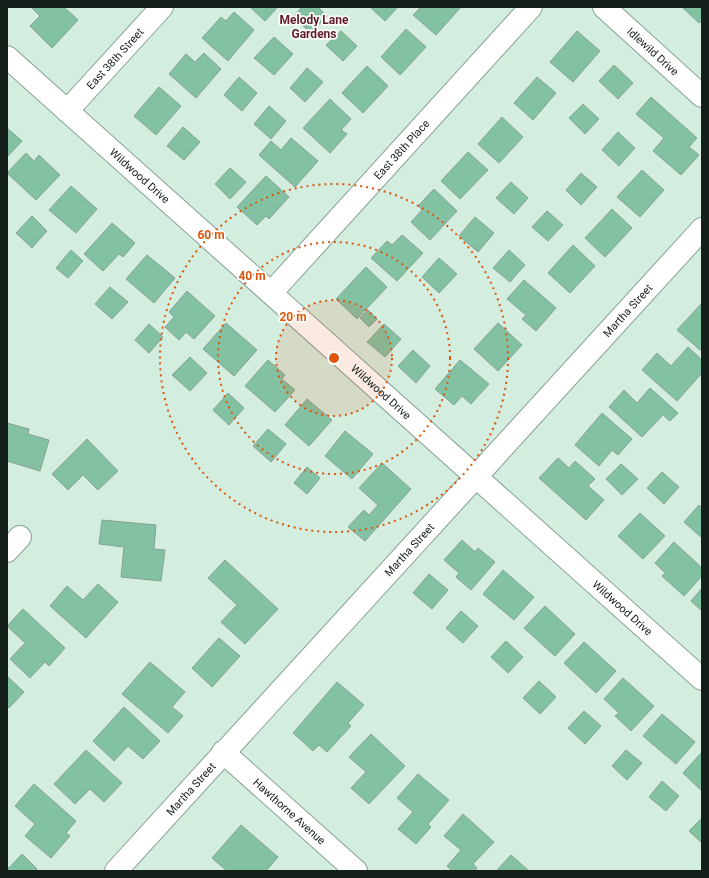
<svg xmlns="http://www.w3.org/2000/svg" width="709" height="878" font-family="Roboto,sans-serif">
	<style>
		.building { fill: #82c2a3; stroke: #88a194 }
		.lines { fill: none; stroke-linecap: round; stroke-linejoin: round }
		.minor-casing { stroke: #89a194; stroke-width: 24 }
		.minor { stroke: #fff; stroke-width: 22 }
		.ring { fill: none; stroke: #dd560d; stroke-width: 2; stroke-dasharray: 2 4 }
		.labels { text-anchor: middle; stroke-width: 3.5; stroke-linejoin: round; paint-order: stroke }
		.street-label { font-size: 11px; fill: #151f1a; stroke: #fff }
		.neighbourhood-label { font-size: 12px; font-weight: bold; fill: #601b28; stroke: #fff }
		.centre { fill: #dd560d; stroke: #fff; stroke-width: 2 }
		.ring-label { font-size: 12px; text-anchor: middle; font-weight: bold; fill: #dd560d; stroke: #fff; stroke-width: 3.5; stroke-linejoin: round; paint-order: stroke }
	</style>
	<rect width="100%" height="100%" fill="#d3eddf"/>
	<path class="building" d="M31,7h33l14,13 -26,28 -22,-22 10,-10z
		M250,7h28l-13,14z
		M302,7h16l9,9 -16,17 -18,-16z
		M370,7h26l1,1 -12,13z
		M421,7h38l1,1 -24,27 -23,-20z
		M702,7v13l-3,3 -16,-15z
		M234,12l20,18 -26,31 -26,-23 19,-21 5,4z
		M406,29l20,18 -26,28 -19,-18z
		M341,31l16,15 -14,15 -17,-16z
		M577,31l23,20 -27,31 -23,-20z
		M274,37l19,17 -19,21 -20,-17z
		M204,53l17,16 -25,29 -27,-24 17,-20 9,8z
		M614,65l19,18 -15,16 -19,-18z
		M367,66l21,20 -25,27 -21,-20z
		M307,68l16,14 -18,20 -15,-14z
		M239,77l18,16 -15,18 -18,-16z
		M537,77l19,16 -23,27 -19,-17z
		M159,87l22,19 -25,29 -22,-19z
		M651,97l46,41 -8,9 10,8 -18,20 -28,-24 11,-13 -28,-24z
		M330,99l21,20 -10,11 6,4 -17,19 -27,-25z
		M583,104l16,15 -14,15 -16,-16z
		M269,106l17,15 -15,18 -17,-15z
		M502,117l21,20 -24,26 -21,-19z
		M183,127l17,15 -16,18 -17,-14z
		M7,128l15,13 -15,16z
		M618,132l17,16 -16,18 -17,-16z
		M291,138l27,23 -23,26 -36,-32 12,-14 10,9z
		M468,152l20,18 -28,29 -19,-18z
		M26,153l8,8 5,-6 21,20 -24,25 -29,-27z
		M230,168l16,14 -16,17 -15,-15z
		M642,170l22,20 -24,27 -23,-20z
		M581,173l16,14 -16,18 -15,-15z
		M266,176l23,21 -20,22 -3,-3 -9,9 -20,-18z
		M511,182l17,16 -14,16 -18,-16z
		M71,186l26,23 -21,24 -27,-23z
		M434,189l23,22 -27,29 -19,-18 11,-12 -4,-4z
		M612,209l20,19 -27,29 -20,-19z
		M547,211l16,14 -15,16 -16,-14z
		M32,216l15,15 -15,17 -16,-15z
		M475,217l19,16 -16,19 -19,-16z
		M112,223l23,20 -12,14 -4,-3 -16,17 -19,-17z
		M402,235l21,18 -26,28 -26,-23 16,-17 5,4z
		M573,245l22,21 -25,27 -22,-20z
		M71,250l12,11 -15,17 -12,-10z
		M509,250l16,15 -15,17 -17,-14z
		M147,255l28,23 -21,25 -28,-24z
		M439,258l18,16 -18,19 -17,-16z
		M366,267l21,20 -30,32 -21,-20z
		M524,280l32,28 -20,23 -14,-12 4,-4 -19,-16z
		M110,287l18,15 -16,17 -17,-15z
		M187,291l28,25 -21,23 -8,-7 -7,8 -14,-13 9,-10 -5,-5z
		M702,303v44l-2,3 -23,-20z
		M368,310l9,9 -8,8 -9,-9z
		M226,323l31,27 -23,26 -31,-27z
		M498,323l24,22 -24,26 -24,-22z
		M149,324l14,13 -14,16 -14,-13z
		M384,324l17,15 -16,18 -18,-15z
		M688,347l14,13v13l-25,28 -35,-31 15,-17 14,13z
		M413,350l17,16 -14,17 -18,-17z
		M190,357l17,16 -17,18 -18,-16z
		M268,360l17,15 -3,4 13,11 -20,22 -30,-26z
		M460,360l29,24 -18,20 -9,-8 -8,9 -19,-16z
		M650,388l28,25 -8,8 -7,-6 -21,22 -33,-30 15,-17 13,13z
		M228,393l16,15 -15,17 -16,-15z
		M307,399l25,21 -23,26 -24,-21z
		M602,413l30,26 -14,16 -6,-5 -13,16 -24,-21z
		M7,423l22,6 -1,5 21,6 -9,31 -33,-10z
		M268,429l18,15 -15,18 -18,-16z
		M345,431l28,23 -21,25 -27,-23z
		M87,439l31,32 -20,19 -15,-15 -15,15 -16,-16z
		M558,458l11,10 6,-7 20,18 -7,7 16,14 -18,20 -47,-42z
		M382,463l29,26 -46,52 -17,-14 16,-17 5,5 9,-10 -19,-17z
		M621,464l17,15 -16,16 -16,-16z
		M307,467l13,11 -13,16 -13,-11z
		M662,472l17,15 -15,17 -17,-16z
		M699,505l3,3v30l-18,-16z
		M640,513l25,23 -22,23 -25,-23z
		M102,520l54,5 -2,24 11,1 -4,31 -40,-4 3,-30 -25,-3z
		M462,540l13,12 3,-4 17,14 -24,28 -15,-13 3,-4 -15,-13z
		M674,542l28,26v8l-18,20 -22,-20 3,-3 -10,-10z
		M225,560l53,49 -33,35 -24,-22 16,-17 -29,-27z
		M503,570l31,27 -20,23 -31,-26z
		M429,574l19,16 -16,19 -19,-16z
		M98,584l20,18 -32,36 -36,-32 17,-20 16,14z
		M702,588v23l-11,-10z
		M545,606l30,28 -20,22 -31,-28z
		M23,609l42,39 -16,18 -4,-4 -15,16 -20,-19 15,-16 -18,-17z
		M461,611l17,15 -15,17 -17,-15z
		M219,638l21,18 -28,31 -20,-19z
		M506,641l17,16 -15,16 -17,-16z
		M584,642l32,29 -20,22 -32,-30z
		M150,662l35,30 -13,15 11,9 -15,17 -46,-39z
		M7,676l17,16 -15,16 -2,-2z
		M623,678l31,28 -23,25 -16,-15 4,-3 -15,-14z
		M539,681l17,16 -16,17 -17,-16z
		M337,682l27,23 -16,18 3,3 -24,26 -8,-7 -6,6 -20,-18z
		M124,707l36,34 -17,18 -15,-13 -14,15 -21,-20z
		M584,711l17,15 -16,18 -17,-16z
		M662,714l33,28 -19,22 -33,-28z
		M371,734l34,32 -36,38 -18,-16 15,-16 -17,-15z
		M86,750l36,33 -18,19 -14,-13 -15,15 -21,-20z
		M626,750l16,13 -15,17 -15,-14z
		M702,752v39l-19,-18z
		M418,774l31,26 -21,24 3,3 -15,17 -18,-15 15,-17 -16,-14z
		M662,781l17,15 -13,15 -17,-14z
		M34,784l42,37 -10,12 4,3 -19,22 -26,-22 10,-12 -20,-18z
		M463,814l31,28 -21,22 4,4 -2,3h-23l-5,-5 14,-16 -17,-14z
		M702,818v25l-13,-12z
		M241,825l37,32 -12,14h-39l-15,-13z
		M22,854l15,15 -2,2h-28v-5l2,2z
		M511,855l18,16h-33z"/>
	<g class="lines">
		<defs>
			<g id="minor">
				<path id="s1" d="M604,7l98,89"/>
				<path id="s2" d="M7,57l695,622"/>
				<path id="s3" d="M67,111l95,-104"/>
				<path id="s4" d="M271,293l260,-286"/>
				<path d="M7,551l13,-14"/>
				<path id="s5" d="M223,752l133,119"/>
				<path id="s6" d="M116,871l586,-642"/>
			</g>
		</defs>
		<use href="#minor" class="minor-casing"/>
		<use href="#minor" class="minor"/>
	</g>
	<circle cx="334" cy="358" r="58" fill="#dd560d" fill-opacity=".12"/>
	<g class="ring">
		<circle cx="334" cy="358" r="58"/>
		<circle cx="334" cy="358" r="116"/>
		<circle cx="334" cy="358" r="174"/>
	</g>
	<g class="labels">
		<g class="street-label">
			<text dy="4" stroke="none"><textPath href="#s1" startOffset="66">Idlewild Drive</textPath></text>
			<text dy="4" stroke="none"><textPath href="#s3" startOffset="71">East 38th Street</textPath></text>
			<text dy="4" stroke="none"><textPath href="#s4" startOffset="194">East 38th Place</textPath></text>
			<text dy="4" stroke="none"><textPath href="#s2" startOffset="178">Wildwood Drive</textPath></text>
			<text dy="4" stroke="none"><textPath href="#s6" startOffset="759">Martha Street</textPath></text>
			<text dy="4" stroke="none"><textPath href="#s2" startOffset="502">Wildwood Drive</textPath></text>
			<text dy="4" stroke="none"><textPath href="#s6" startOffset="435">Martha Street</textPath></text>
			<text dy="4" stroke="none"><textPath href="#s2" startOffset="826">Wildwood Drive</textPath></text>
			<text dy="4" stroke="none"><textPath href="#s6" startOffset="111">Martha Street</textPath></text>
			<text dy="4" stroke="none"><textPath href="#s5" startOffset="89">Hawthorne Avenue</textPath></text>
		</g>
		<g class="neighbourhood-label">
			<text x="314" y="24">Melody Lane<tspan x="314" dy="14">Gardens</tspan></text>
		</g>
	</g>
	<circle cx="334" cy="358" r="6" class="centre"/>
	<g class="ring-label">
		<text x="211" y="239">60 m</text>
		<text x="252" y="280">40 m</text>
		<text x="293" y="321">20 m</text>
	</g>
	<rect width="709" height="878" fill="none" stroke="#151f1a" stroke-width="16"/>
</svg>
